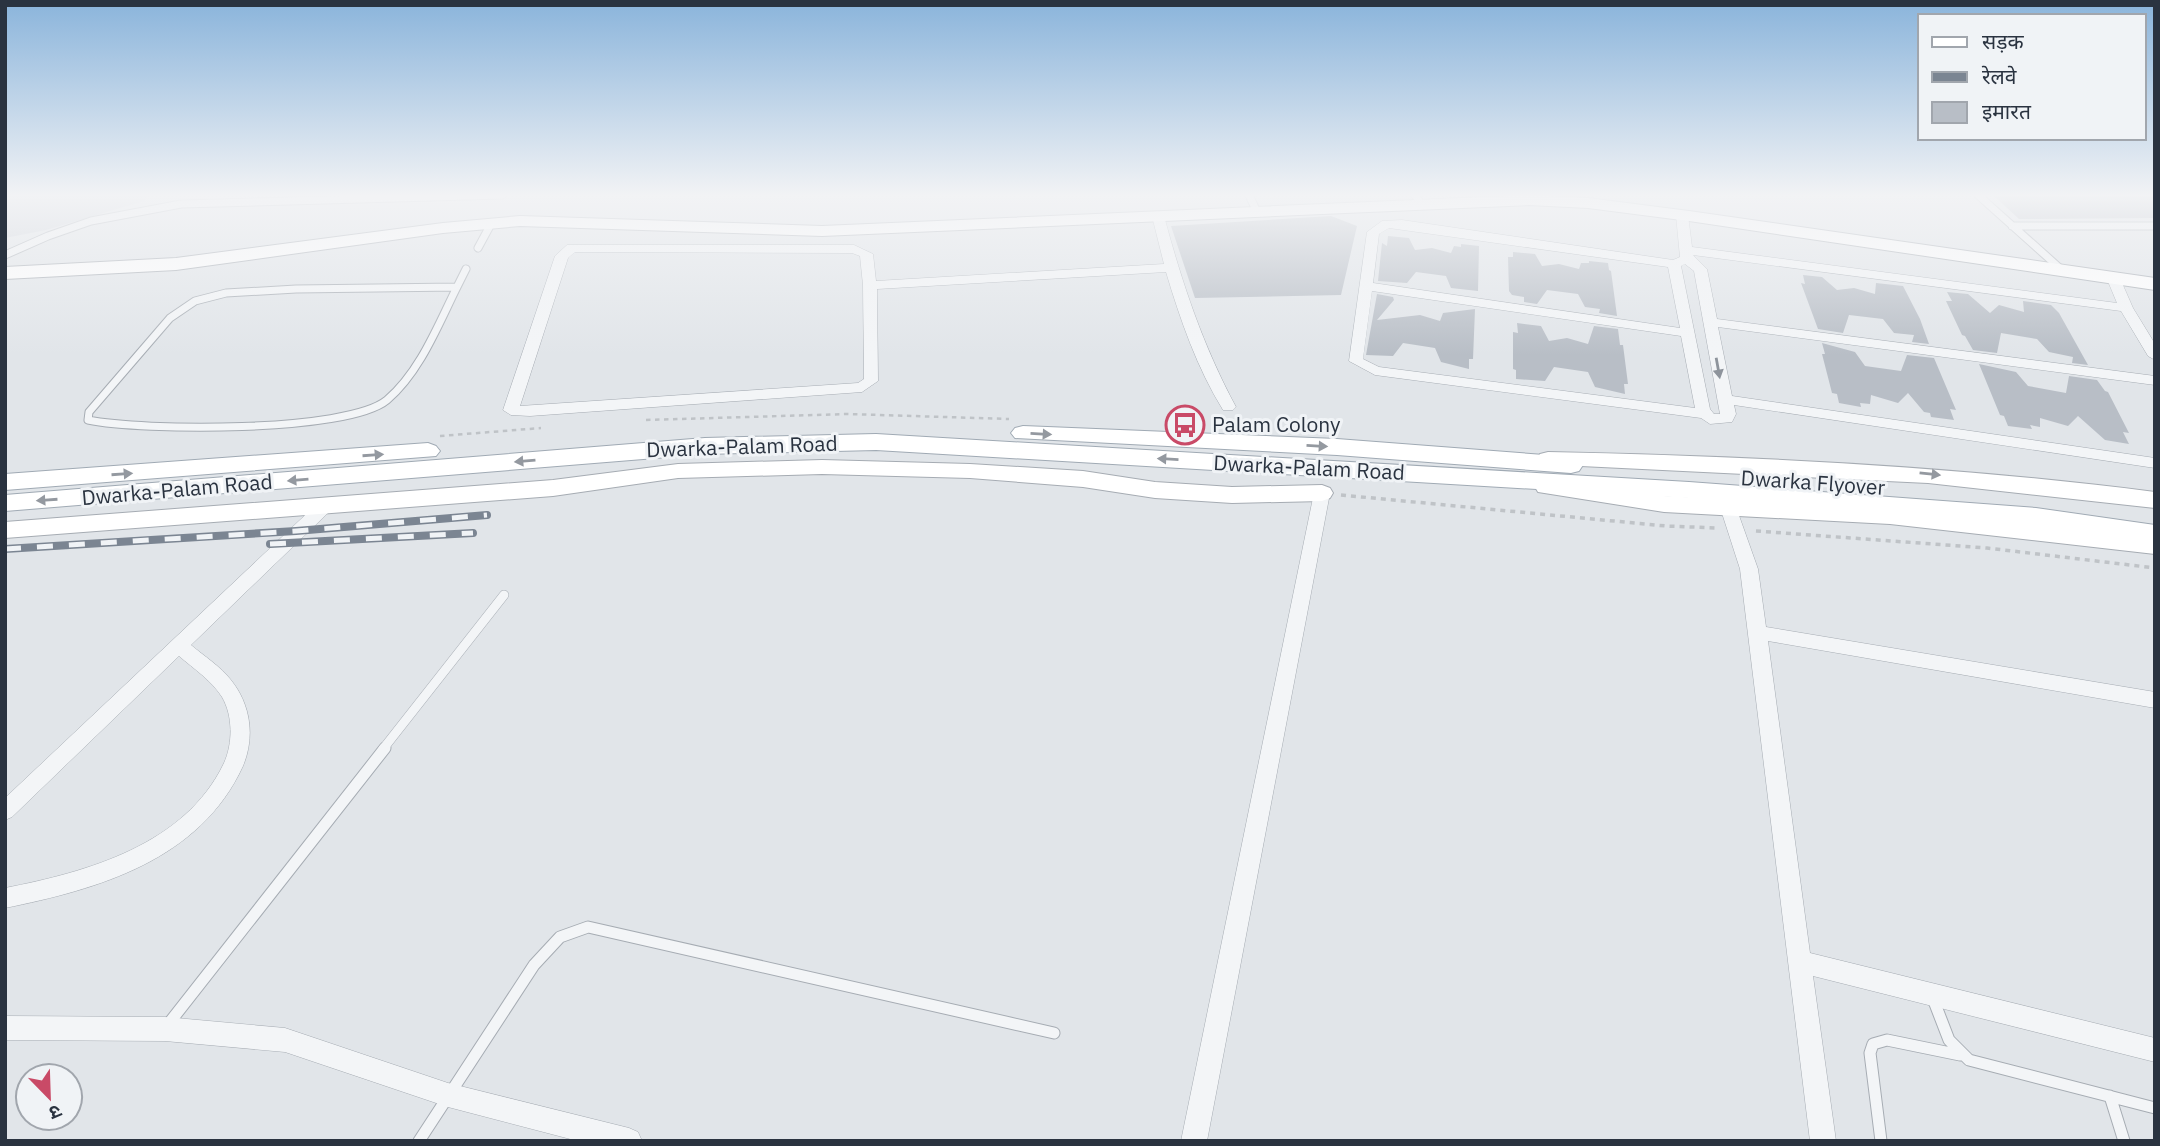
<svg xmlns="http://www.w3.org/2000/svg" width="2160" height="1146" font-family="'IBM Plex Sans','Noto Sans Devanagari',sans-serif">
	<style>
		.built { fill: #cfd4db }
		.building { fill: #b8bec6 }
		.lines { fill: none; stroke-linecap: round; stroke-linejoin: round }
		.lane-far2-casing { stroke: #a6acb3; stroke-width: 9 }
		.lane-far1-casing { stroke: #a6acb3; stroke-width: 10 }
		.lane-casing { stroke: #a6acb3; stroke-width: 13 }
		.street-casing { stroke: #a6acb3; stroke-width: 1 }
		.secondary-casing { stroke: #a6acb3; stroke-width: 2 }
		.primary-casing { stroke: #a0aab4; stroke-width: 2 }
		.path-far1 { stroke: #bfc3c7; stroke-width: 2.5; stroke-dasharray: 4.5 4.5; stroke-linecap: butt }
		.path { stroke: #bfc3c7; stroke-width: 3.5; stroke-dasharray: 5 5; stroke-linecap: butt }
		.lane-far2 { stroke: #f3f5f7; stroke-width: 7 }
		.lane-far1 { stroke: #f3f5f7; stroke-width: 9 }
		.lane { stroke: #f3f5f7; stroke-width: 11 }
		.street { fill: #f3f5f7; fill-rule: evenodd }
		.secondary { fill: #fff; fill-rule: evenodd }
		.primary { fill: #fff; fill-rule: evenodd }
		.rail-casing { stroke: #7b8592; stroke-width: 8 }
		.rail { stroke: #f0f3f6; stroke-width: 5; stroke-dasharray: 16; stroke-linecap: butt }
		.oneway { fill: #8e949c }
		.oneway2 { fill: #9499a0 }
		.labels { text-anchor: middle; stroke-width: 6; stroke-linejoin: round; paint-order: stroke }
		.poi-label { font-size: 21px; fill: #2a3340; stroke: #f0f3f6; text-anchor: start }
		.street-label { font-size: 21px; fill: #2a3340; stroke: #f0f3f6 }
	</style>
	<rect width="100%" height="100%" fill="#e1e5e9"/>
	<path class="built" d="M8,195h140l-4,6 -98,29 -41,8v-38z"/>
	<path class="building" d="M1993,195h162v23l-136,1z
		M1331,216l26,10 -16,69 -146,3 -24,-72z
		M1388,236l21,2 6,12 17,-2 19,5 3,-7 7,1v-3l18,2 -1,45 -27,-3 -5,-12 -30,-4 -9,11 -29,-2 4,-38 5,3z
		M1513,252l22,2 7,12 17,-2 20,5 2,-6h8v-2l19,2 1,7 2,1 6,45 -18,-3 1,-4 -15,-2 -7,-13 -31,-4 -10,14 -13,-2v-5l-12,-2 -3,-4 -1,-34h5z
		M1803,275l19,2 15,13 17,-2 21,6 1,-11 27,3 17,33 9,25 -17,-2 2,-7 -20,-2 -11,-14 -34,-4 -6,18 -25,-4 -17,-46 4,1z
		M1947,292l21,2 22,19 9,-8 25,7 -1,-11 28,4 8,8 29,52 -16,-2 1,-6 -24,-5 -12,-13 -36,-6 -4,20 -24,-3 -8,-14 -3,-1 -16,-34h6z
		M1377,294l16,3 1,3 -17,20 43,-5 20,6 3,-8 32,-4 -2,50h-4v10l-28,-7 -6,-14 -32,-5 -10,13 -27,-1z
		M1517,323l24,3 8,15 18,-3 21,6 6,-18 24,3 2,16h3l5,39h-4l1,10 -30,-7 -7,-15 -34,-5 -9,14 -29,-2v-9l-3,-1v-37l5,1z
		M1822,343l33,9 10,14 36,5 6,-16 27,3 22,52 -6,-1 4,11 -23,-3 -1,-4 -6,-1 -16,-19 -10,10 -27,-8 -1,9 -10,-1 1,4 -22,-4 -2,-9 -5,-1 -10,-39h3z
		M1979,364l37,8 12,14 38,7 3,-17 28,4 8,11 3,1 21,41 -6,-1 6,12 -24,-4 -27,-24 -10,10 -28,-8v9l-10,-2 2,4 -24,-3 -4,-10 -4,-1z"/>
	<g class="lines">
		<defs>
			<path id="lane-far2" d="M1249,195l8,17
				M1415,195l6,9
				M1978,195l85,76
				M2012,226h143
				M478,248l13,-24
				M5,255l43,-19 43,-15 90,-17 321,-9
				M457,287c-19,38 -37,85 -70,113 -40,33 -246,31 -299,20l1,-8 81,-94 25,-17 31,-8 70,-4z
				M457,287l9,-18"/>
			<path id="lane-far1" d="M383,749l121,-154"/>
			<path id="lane" d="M1932,996l17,44 20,20 186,48
				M166,1027l219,-279
				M2110,1096l14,45
				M419,1141l115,-176 26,-28 28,-10 466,106
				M1881,1141l-11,-88 3,-9 14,-4 73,15"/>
			<path id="street" d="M1682,211l6,4 4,32 425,56 -10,-24 2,-3h10l14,32 22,36v16l-7,-4 -27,-45 -428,-56 14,14 10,50 438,57v9l-437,-58 14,69 423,62v10l-421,-63 2,9 -4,8 -22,2 -9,-6 -326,-43 -26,-14 18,-129 15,-11 20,-1 271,40 7,-3 -4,-42zM1389,228l279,39 12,61 -307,-45 6,-49zM1685,264l9,7 26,143h-6l-4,-5 -29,-143zM1372,291l309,45 14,72 -316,-41 -16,-8z
				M1158,212l6,4c18,67 39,130 72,191l-3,3h-10c-26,-42 -43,-91 -57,-138l-289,17 1,92 -16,11 -332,24 -19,-1 -8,-5 52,-154 12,-11h287l19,9 3,27 288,-17 -12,-48zM575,252l277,1 8,3 3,29 1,94 -6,4 -338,23 48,-148z
				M1322,487l8,6 -123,648h-26l133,-648z
				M325,500l6,2 2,4 -2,4 -140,135c13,11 29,21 40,35 20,25 24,57 12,86 -43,94 -144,123 -238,142v-20c82,-16 180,-43 219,-125 9,-20 9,-47 -2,-66 -11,-17 -28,-28 -43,-41l-167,161 -7,3v-22l314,-296z
				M1728,501l8,6 22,62 8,58 389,65v16l-387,-67 42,312 345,85v24l-342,-86 23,165h-26l-70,-572 -20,-62z
				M5,1016l160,1 120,11 163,55 181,45 9,4 4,9h-64l-130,-34 -163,-55 -120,-11 -160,-1z"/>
			<path id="secondary" d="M1529,195l59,3 101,13 466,67v12l-466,-69 -101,-13 -59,-3 -707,31 -302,-10 -77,7 -267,37 -171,9v-12l171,-9 267,-35 77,-7 302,10z
				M1548,452c203,4 405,14 607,40v16l-227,-25 -388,-19 -3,-5 3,-5z
				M822,460l148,4 113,7 72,11 77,5 90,-2 8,3 3,5 -3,5 -8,3 -90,2 -77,-5 -72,-11 -113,-9 -148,-4 -144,4 -125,18 -548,42v-16l548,-42 125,-16z
				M1546,479l118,17 226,12 265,30v16l-265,-30 -226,-12 -126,-20 -3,-5 3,-5z"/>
			<path id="primary" d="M1023,426l314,13 234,18 8,2 4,6 -4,6 -8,2 -234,-18 -322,-17 -4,-5 4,-5z
				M876,434l813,48 347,26 119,17v18l-119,-17 -347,-28 -813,-48 -171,4 -700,57v-16l700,-57z
				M428,443l8,3 4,5 -4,5 -431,34v-16z"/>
		</defs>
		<use href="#lane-far2" class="lane-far2-casing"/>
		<use href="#lane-far1" class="lane-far1-casing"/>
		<use href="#lane" class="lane-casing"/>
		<use href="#street" class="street-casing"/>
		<use href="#secondary" class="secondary-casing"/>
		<use href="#primary" class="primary-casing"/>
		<path class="path-far1" d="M646,420l202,-6 161,5
			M440,436l101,-8"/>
		<path class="path" d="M1341,495l325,31 51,2
			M1756,531l231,17 168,20"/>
		<use href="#lane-far2" class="lane-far2"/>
		<use href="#lane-far1" class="lane-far1"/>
		<use href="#lane" class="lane"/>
		<use href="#street" class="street"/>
		<use href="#secondary" class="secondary"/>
		<use href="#primary" class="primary"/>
		<defs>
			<path id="rail" d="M270,544l203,-11
				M5,549l291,-18 191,-16"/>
		</defs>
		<use href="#rail" class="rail-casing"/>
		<use href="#rail" class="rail"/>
	</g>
	<defs><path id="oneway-solid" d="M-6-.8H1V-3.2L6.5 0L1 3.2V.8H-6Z" transform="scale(1.75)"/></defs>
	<use class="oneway" href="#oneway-solid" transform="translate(1718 368) rotate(80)"/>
	<g class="oneway2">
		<use href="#oneway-solid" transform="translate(1041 434) rotate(3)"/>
		<use href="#oneway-solid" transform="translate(1317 446) rotate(3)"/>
		<use href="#oneway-solid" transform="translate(373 455) rotate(-4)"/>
		<use href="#oneway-solid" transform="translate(1168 459) rotate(-177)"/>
		<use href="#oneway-solid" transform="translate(525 461) rotate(175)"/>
		<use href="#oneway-solid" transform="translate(122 474) rotate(-4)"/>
		<use href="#oneway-solid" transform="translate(1930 474) rotate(6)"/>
		<use href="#oneway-solid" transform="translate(298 480) rotate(175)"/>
		<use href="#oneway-solid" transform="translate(47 500) rotate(176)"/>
	</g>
	<linearGradient id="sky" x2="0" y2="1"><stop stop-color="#8ab4db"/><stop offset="0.55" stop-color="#f2f3f5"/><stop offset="1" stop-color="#f2f3f5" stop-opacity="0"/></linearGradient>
	<rect width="2160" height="355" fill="url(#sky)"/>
	<defs>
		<symbol id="bus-ring" viewBox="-11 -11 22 22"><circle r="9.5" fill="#f0f3f6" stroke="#c94a67" stroke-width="1.5"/><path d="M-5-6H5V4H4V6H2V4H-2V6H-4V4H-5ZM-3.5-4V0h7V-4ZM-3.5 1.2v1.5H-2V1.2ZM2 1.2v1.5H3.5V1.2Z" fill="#c94a67"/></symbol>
	</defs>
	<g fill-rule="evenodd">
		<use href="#bus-ring" x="1163" y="403" width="44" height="44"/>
	</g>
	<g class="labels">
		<g class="poi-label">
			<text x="1212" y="432">Palam Colony</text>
		</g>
		<g class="street-label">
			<text transform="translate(742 447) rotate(-2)" y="7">Dwarka-Palam Road</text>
			<text transform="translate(1309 468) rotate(3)" y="7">Dwarka-Palam Road</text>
			<text transform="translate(1813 483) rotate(4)" y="7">Dwarka Flyover</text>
			<text transform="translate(177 490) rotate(-5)" y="7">Dwarka-Palam Road</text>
		</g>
	</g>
	<rect width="2160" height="1146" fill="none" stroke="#2a3340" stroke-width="14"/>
	<rect x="1918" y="14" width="228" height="126" fill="#f0f3f6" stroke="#a1a6ad" stroke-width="2"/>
	<rect x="1932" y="37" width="35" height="10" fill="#ffffff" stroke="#a1a6ad" stroke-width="2"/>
	<text x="1982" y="49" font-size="21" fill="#2a3340">सड़क</text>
	<rect x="1932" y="72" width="35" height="10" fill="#7b8592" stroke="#a1a6ad" stroke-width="2"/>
	<text x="1982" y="84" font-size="21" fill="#2a3340">रेलवे</text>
	<rect x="1932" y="102" width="35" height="21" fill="#b8bec6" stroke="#a1a6ad" stroke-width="2"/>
	<text x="1982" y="119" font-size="21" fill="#2a3340">इमारत</text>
	<g transform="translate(49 1097) rotate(157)"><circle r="33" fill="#f0f3f6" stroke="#a1a6ad" stroke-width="2"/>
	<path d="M0-5L12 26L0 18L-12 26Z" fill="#c94a67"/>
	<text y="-10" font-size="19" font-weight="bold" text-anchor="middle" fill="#2a3340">उ</text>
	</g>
</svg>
